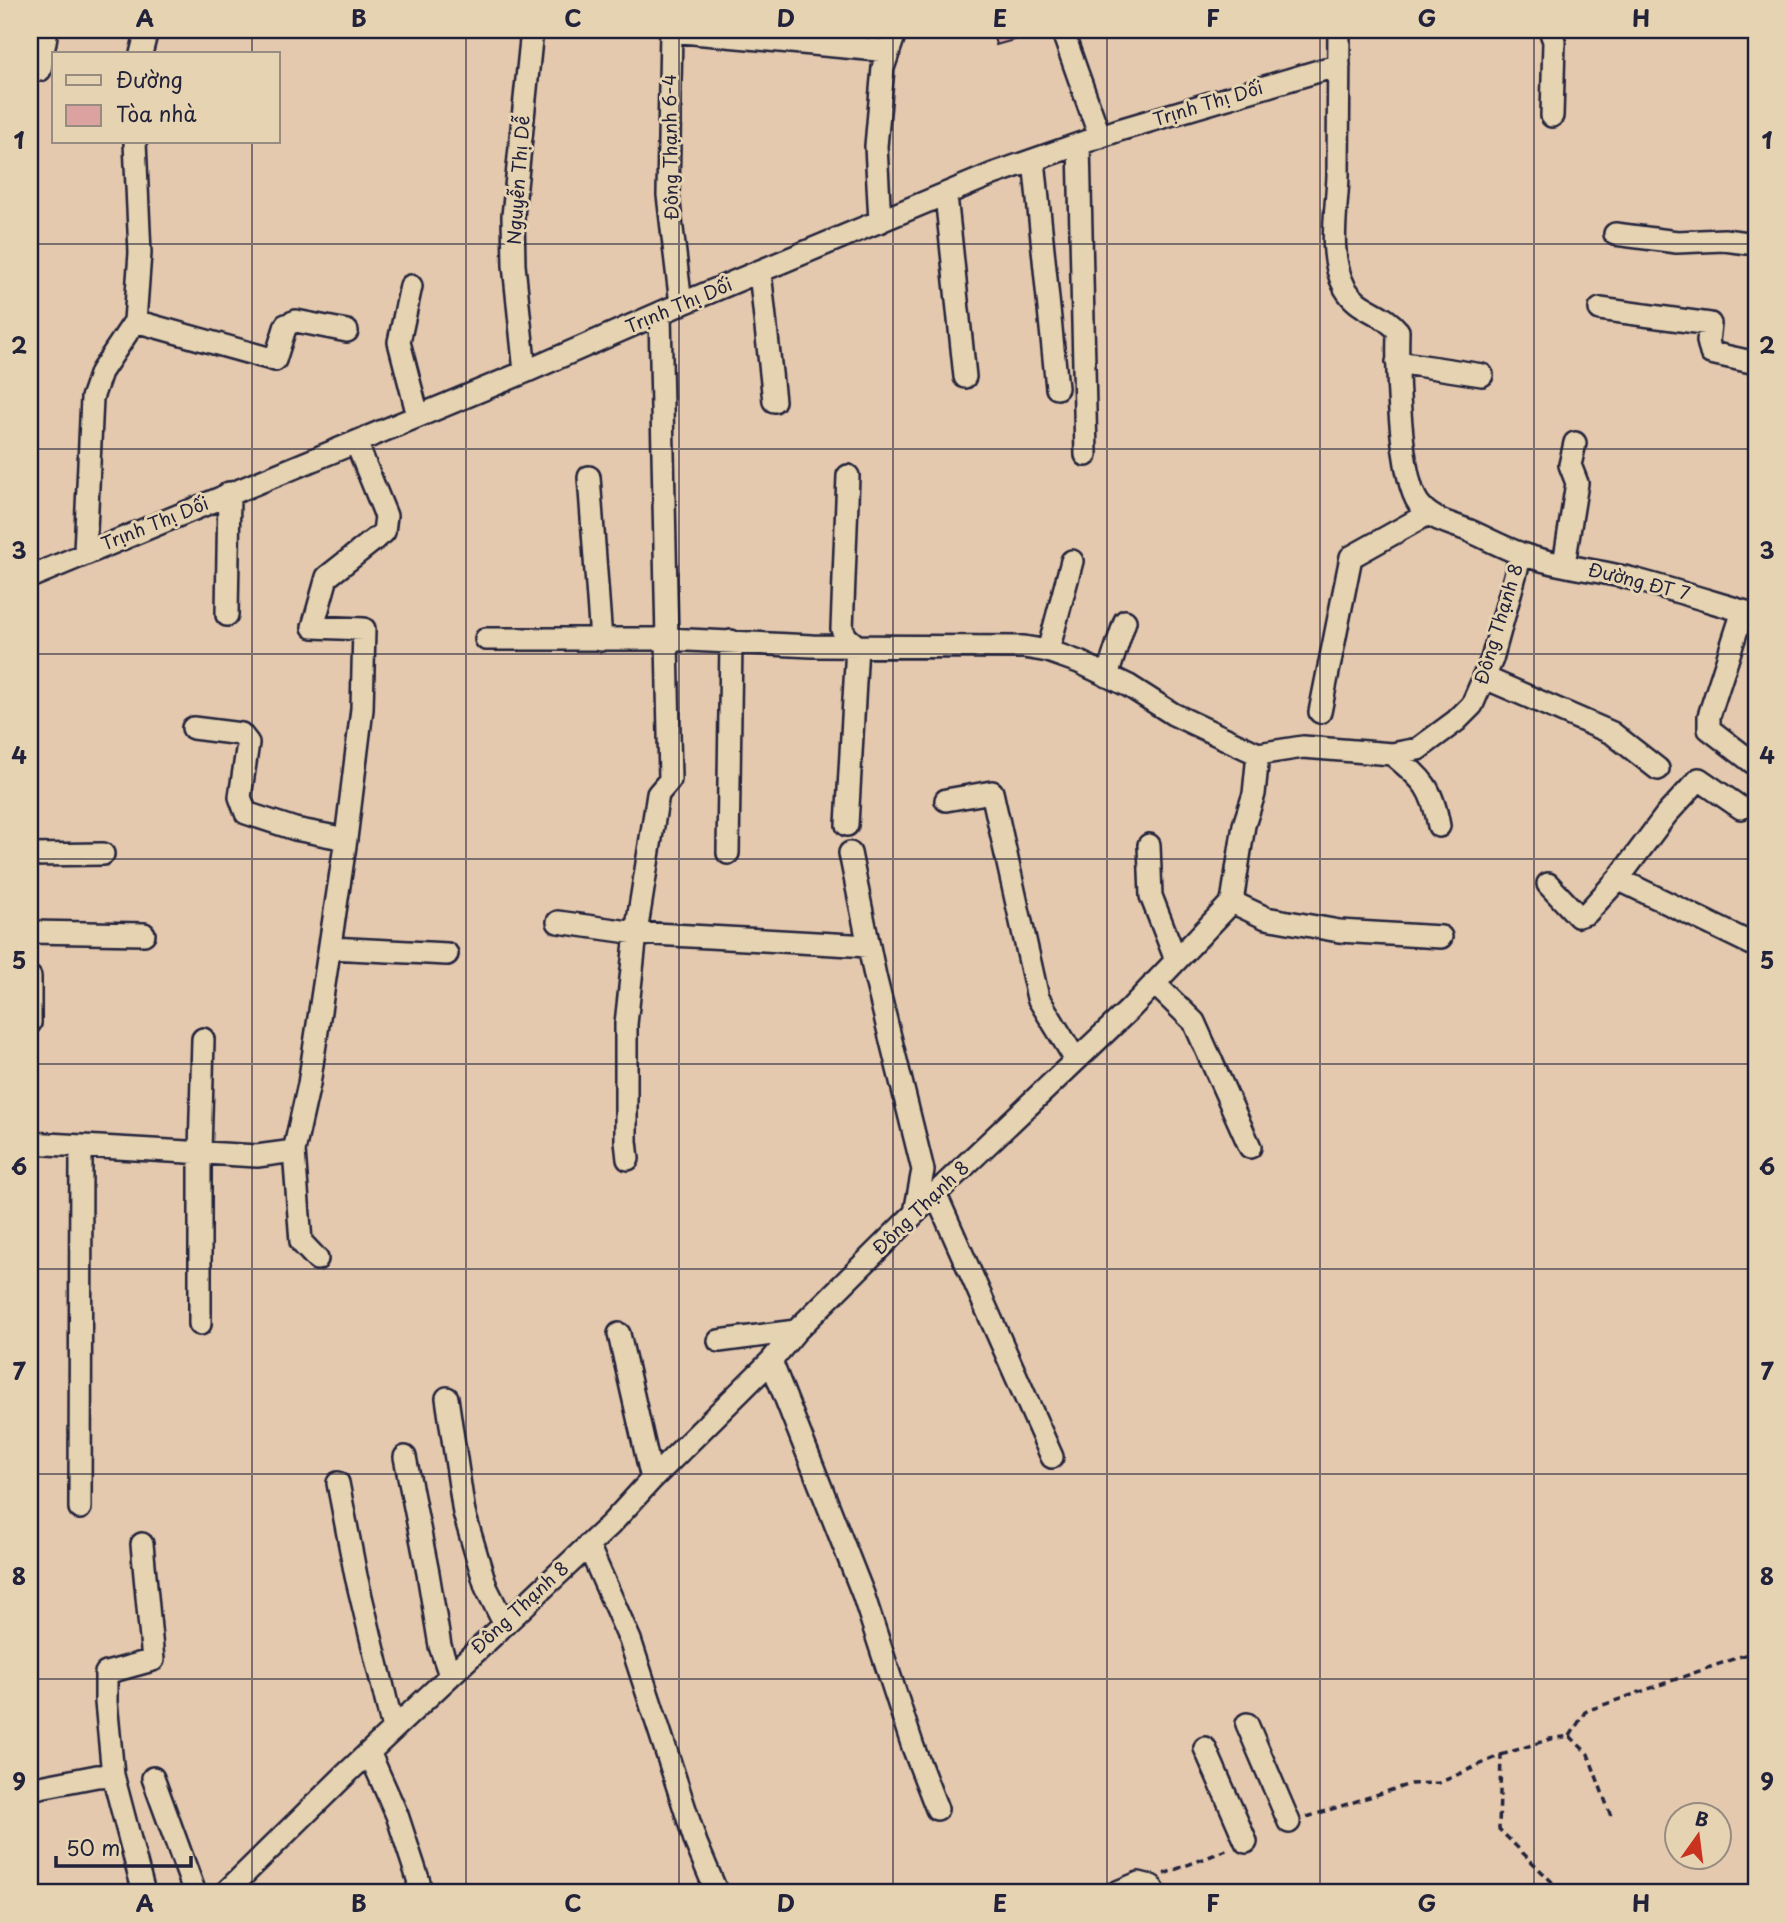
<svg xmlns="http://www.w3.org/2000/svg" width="1786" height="1923" font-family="'Playpen Sans',sans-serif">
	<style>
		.building { fill: #dca2a0; stroke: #22223b; stroke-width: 2 }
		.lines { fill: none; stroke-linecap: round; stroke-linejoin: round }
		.minor-casing { stroke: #22223b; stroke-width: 26 }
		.path { stroke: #22223b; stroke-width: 3.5; stroke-dasharray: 7 5; stroke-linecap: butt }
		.minor { stroke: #e6d3b1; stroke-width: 21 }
		.grid { fill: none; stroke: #22223b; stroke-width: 2; stroke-opacity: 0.55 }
		.labels { text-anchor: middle; stroke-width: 6; stroke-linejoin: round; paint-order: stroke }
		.street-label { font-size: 18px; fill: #22223b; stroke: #e6d3b1 }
		.neatline { fill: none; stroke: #22223b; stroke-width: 2.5 }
		.grid-label { font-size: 23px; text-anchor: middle; font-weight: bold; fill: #22223b }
	</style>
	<rect width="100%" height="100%" fill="#e4c9ae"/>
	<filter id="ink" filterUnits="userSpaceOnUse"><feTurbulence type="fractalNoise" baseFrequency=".0143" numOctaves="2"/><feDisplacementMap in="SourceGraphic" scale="14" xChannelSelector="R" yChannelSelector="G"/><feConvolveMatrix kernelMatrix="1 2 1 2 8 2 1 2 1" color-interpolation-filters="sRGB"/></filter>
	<g filter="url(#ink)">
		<path class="building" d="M992,30h43v4l-39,11z"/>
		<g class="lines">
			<defs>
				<path id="minor" d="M671,30l-3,165 13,109
					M1062,30l38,107
					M1339,30c0,48 -1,97 -1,146 -1,35 -11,79 7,112 14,24 36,22 53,43 -1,36 1,145 21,173 13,17 32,19 51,27 16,7 32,16 49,22 34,13 78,17 114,26 41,11 82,24 123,36
					M1550,30l4,11 -2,75
					M671,31l218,20
					M141,54l6,-24
					M40,70l7,-40
					M1079,144l7,311
					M1034,160l23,228
					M946,195l19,182
					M880,222l-4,-76 7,-78 13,-38
					M1615,234l62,8 47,-2 32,4
					M760,272l14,129
					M411,286l-12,56 19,74
					M1600,309l110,15 -2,17 3,12 45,10
					M135,321l140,39 11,-35 10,-4 51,10
					M1397,362l85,13
					M525,372l-11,-107 -1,-49 19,-186
					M589,477l12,163
					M85,552l7,-154 9,-26 34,-51 5,-68 -5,-111
					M1564,564l13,-81 -7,-18 5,-22
					M30,577l495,-205 156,-68 312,-130 126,-44 220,-65
					M1743,611l-34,105v13l47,36
					M227,615l2,-122
					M486,639h181l145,7 212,1 24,4 31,11 50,24 44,28 85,40
					M1048,651l24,-90
					M1107,676l18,-55
					M1483,677l129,56 46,36
					M1320,712l31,-155 77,-43
					M193,728l48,6 7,9 -8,54 6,16 49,16 51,10
					M1392,754c30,25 40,32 47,72
					M946,800l46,-8 46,206 38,62
					M847,825l10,-179 -10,-8 -5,-9 6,-153
					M1149,845l2,51 25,64
					M728,853l3,-212
					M850,853l25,123 48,194 -8,43
					M30,855l73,-1
					M1618,879l48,-64 33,-36 42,29
					M1548,884l30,32 9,-3 31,-34 138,67
					M1232,902l34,16 73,13 102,6
					M558,922l78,11 233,13
					M30,932l114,2
					M330,948l117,6
					M30,977v46
					M1154,983l40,39 56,125
					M30,1143l227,13 37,-5 15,-67 37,-245 16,-130 2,-80 -51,-2 14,-50 57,-45 2,-16 -30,-74
					M294,1151l7,91 16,17
					M628,1159l-2,-18v-117l10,-91 22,-139 12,-14 -10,-466
					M936,1195l116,262
					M200,1324v-171l3,-114
					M619,1334l33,145
					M719,1341l77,-10
					M771,1361l92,233 50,153 24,62
					M447,1398l17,115 22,74 18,36
					M405,1457l23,116 12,73 10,29
					M338,1483l18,93 37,153
					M80,1508l1,-362
					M588,1545l42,95 66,203 21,50
					M1247,1724l42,98
					M1205,1748l41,94
					M369,1752l28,63 22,67 -3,11
					M113,1775l-7,-73v-29l47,-13 -11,-116
					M153,1778l42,115
					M30,1789l67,-13 16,-1 31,118
					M225,1893l120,-118 266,-251 41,-45 119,-118 25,-30 119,-118 215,-204 102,-107 12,-77 10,-31 4,-40 45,-7 89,7 26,-5 38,-28 16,-16 20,-46 29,-105
					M1115,1893l24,-10 12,3 4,7"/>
			</defs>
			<use href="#minor" class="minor-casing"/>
			<path class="path" d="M1570,1736l15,-24 7,-3 164,-58
				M1501,1755l49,-16 20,-3 18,18 24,65
				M1307,1817l103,-33 29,-1 62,-28 -2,74 64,64
				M1164,1874l65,-25"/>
			<use href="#minor" class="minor"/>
		</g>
	</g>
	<path class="grid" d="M252,30v24M466,30v1863M679,30v1863M893,30v1863M1107,30v1863M1320,30v1863M1534,30v1863M252,142v1751M30,244h1726M30,449h1726M30,654h1726M30,859h1726M30,1064h1726M30,1269h1726M30,1474h1726M30,1679h1726"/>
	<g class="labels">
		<g class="street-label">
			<text transform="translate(1208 104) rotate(-17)" y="6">Trịnh Thị Dối</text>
			<text transform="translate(671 147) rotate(-91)" y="6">Đông Thạnh 6-4</text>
			<text transform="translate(519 180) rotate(-86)" y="6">Nguyễn Thị Dễ</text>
			<text transform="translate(679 306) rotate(-23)" y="6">Trịnh Thị Dối</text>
			<text transform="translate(155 524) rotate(-22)" y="6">Trịnh Thị Dối</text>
			<text transform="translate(1639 582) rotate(14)" y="6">Đường ĐT 7</text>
			<text transform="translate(1499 624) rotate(-73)" y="6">Đông Thạnh 8</text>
			<text transform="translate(921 1208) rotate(-44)" y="6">Đông Thạnh 8</text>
			<text transform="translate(520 1608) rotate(-43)" y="6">Đông Thạnh 8</text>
		</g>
	</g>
	<rect width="1786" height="1923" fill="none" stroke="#e6d3b1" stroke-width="77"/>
	<rect x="52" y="52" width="228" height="91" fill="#e6d3b1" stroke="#988c82" stroke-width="2"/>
	<rect x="66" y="75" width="35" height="10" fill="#e6d3b1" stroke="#988c82" stroke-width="2"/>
	<text x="116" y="88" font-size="21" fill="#22223b">Đường</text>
	<rect x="66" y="105" width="35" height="21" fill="#dca2a0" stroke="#988c82" stroke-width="2"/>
	<text x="116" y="122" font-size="21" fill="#22223b">Tòa nhà</text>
	<g transform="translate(1698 1836) rotate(14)"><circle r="33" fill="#e6d3b1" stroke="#988c82" stroke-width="2"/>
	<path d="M0-5L12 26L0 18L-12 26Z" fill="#c8321e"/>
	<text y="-10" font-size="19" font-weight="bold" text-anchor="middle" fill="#22223b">B</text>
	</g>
	<path d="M56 1856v10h135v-10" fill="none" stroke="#22223b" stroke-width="3.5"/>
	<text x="66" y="1856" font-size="21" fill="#22223b" stroke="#e6d3b1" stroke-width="5" paint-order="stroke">50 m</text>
	<rect x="38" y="38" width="1710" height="1846" class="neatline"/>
	<g class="grid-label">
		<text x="145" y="27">A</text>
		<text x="359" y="27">B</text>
		<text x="573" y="27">C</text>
		<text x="786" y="27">D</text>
		<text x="1000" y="27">E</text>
		<text x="1213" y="27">F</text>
		<text x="1427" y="27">G</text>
		<text x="1641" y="27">H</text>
		<text x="19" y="149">1</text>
		<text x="1767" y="149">1</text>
		<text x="19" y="354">2</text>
		<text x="1767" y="354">2</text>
		<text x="19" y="559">3</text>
		<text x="1767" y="559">3</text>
		<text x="19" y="764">4</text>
		<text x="1767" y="764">4</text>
		<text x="19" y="969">5</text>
		<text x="1767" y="969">5</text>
		<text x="19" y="1175">6</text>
		<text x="1767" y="1175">6</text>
		<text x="19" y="1380">7</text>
		<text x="1767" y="1380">7</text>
		<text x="19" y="1585">8</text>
		<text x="1767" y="1585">8</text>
		<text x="19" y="1790">9</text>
		<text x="1767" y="1790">9</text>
		<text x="145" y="1912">A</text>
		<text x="359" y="1912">B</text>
		<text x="573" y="1912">C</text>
		<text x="786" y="1912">D</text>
		<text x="1000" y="1912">E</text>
		<text x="1213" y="1912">F</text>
		<text x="1427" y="1912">G</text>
		<text x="1641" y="1912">H</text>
	</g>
</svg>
